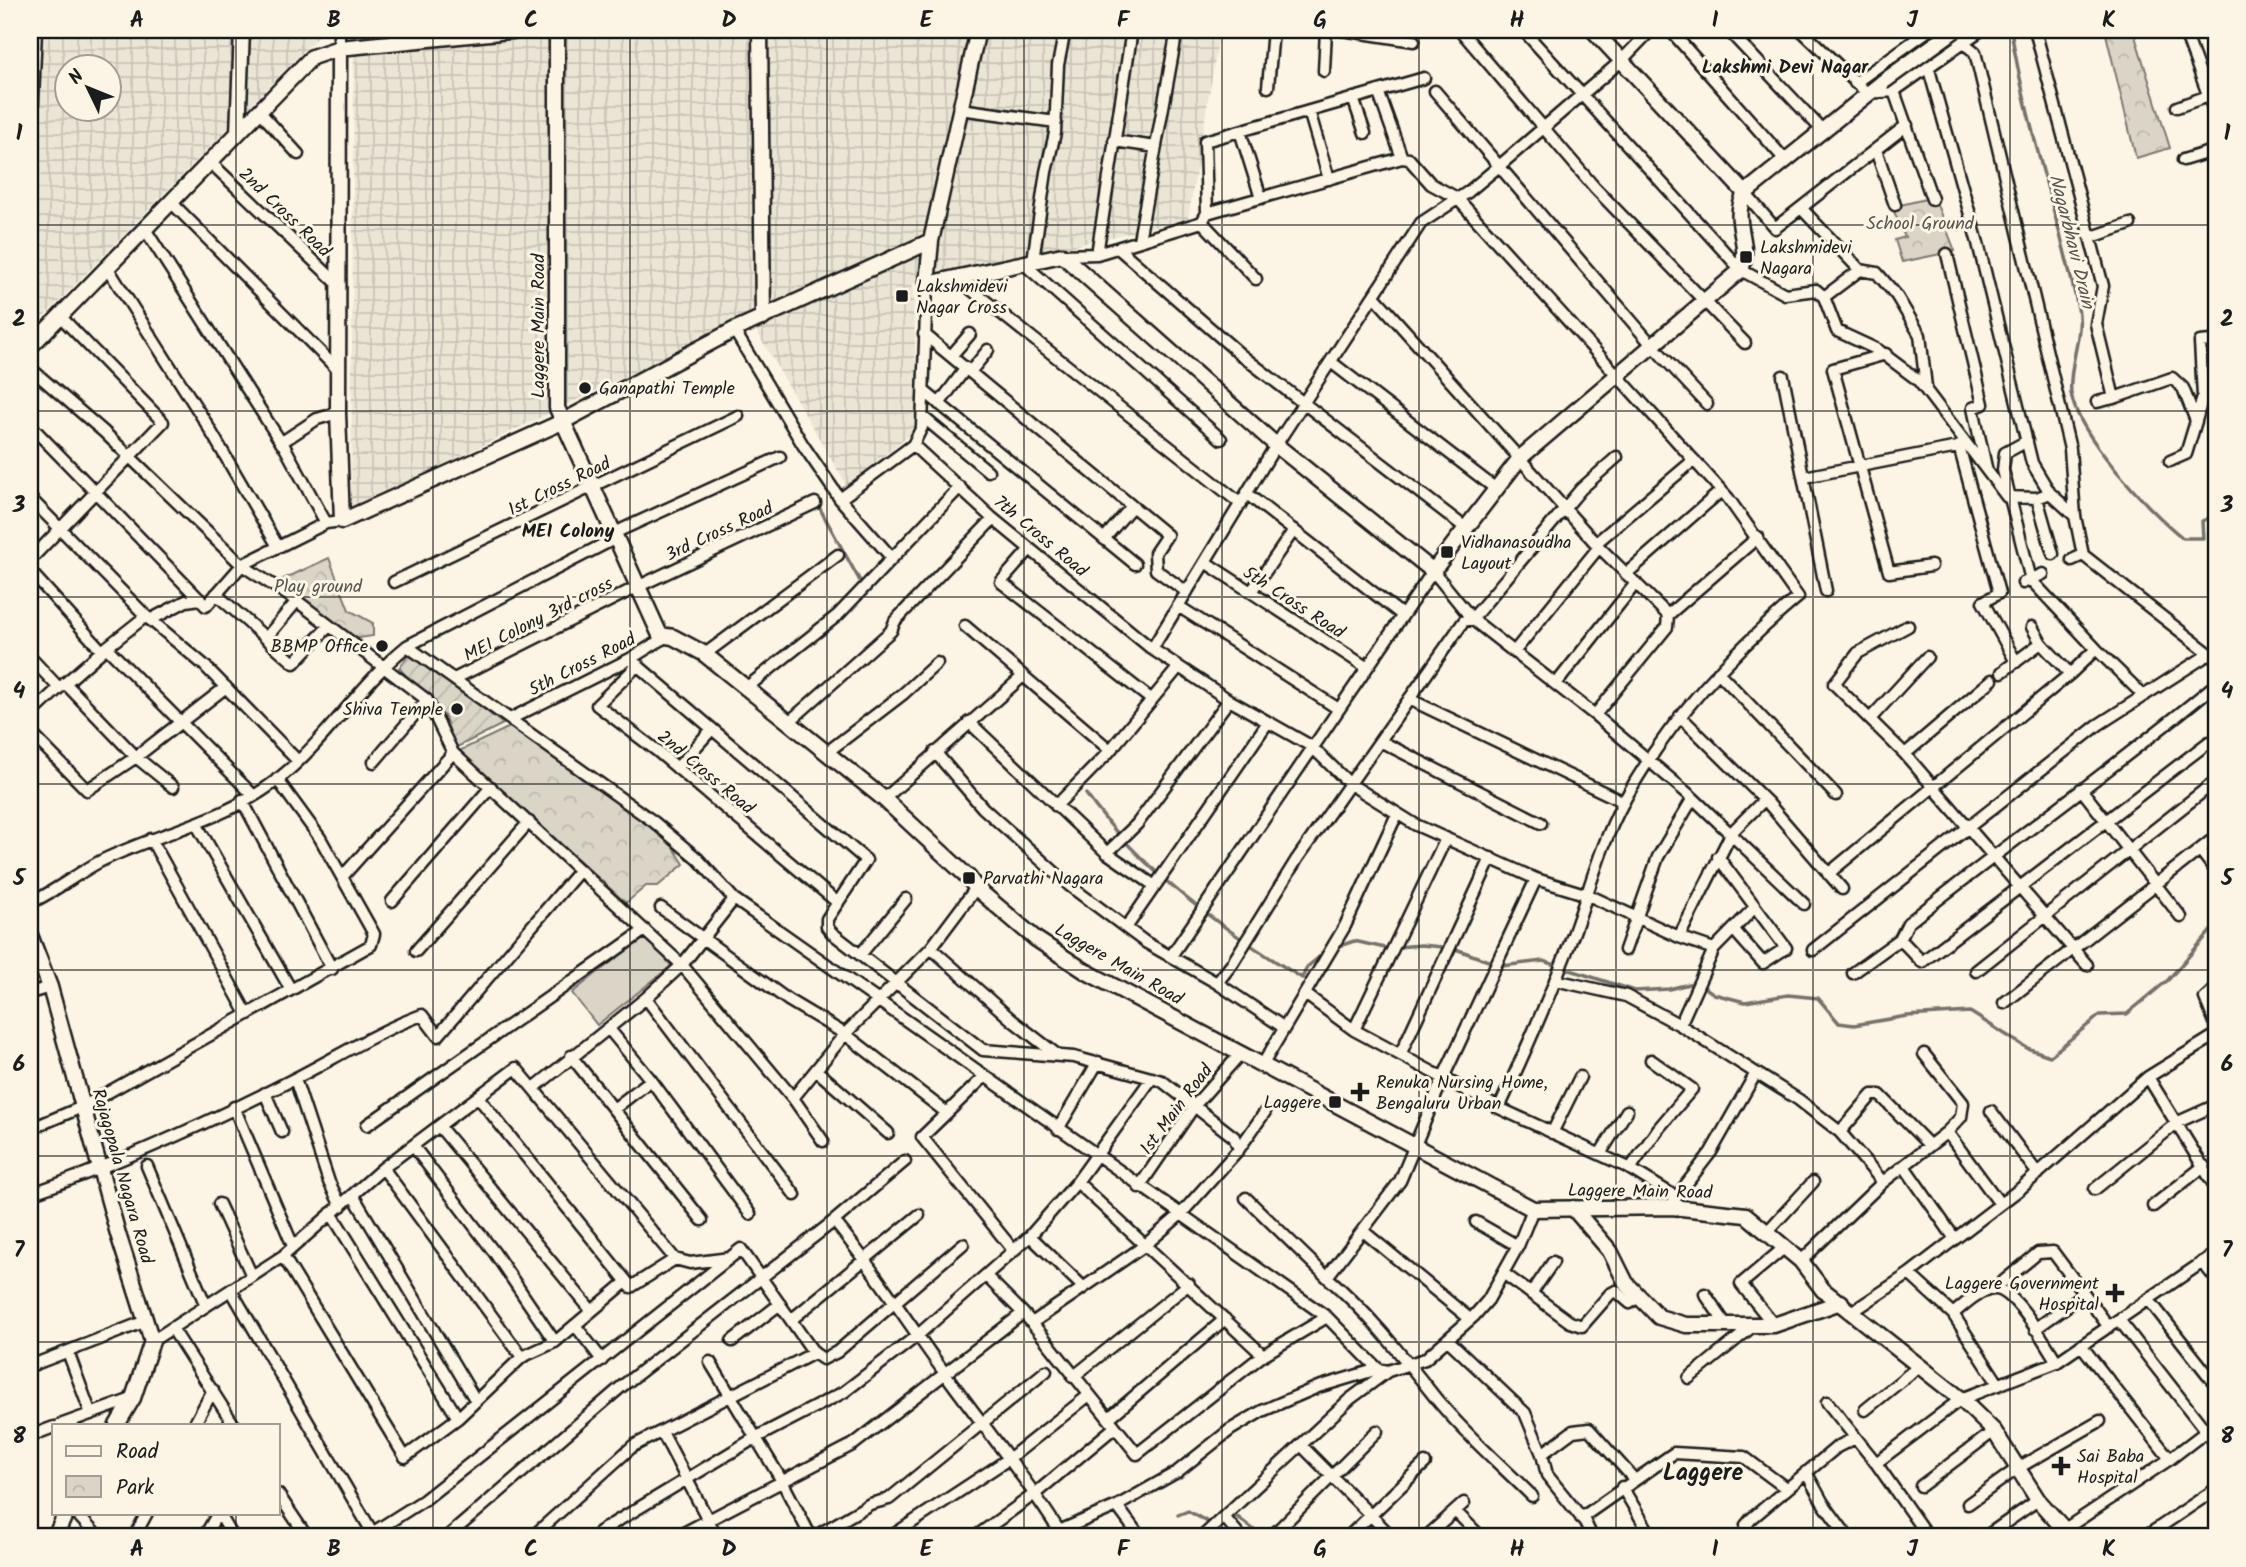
<svg xmlns="http://www.w3.org/2000/svg" width="2246" height="1567" font-family="Kalam,sans-serif">
	<style>
		.industrial { fill: url(#industrial-grid); fill-rule: evenodd }
		.grass { fill: #dbd5c8; stroke: #7c7872; stroke-width: 2 }
		.park { fill: url(#park-crowns); stroke: #7c7872; stroke-width: 2 }
		.garden { fill: url(#garden-furrows); stroke: #7c7872; stroke-width: 2 }
		.lines { fill: none; stroke-linecap: round; stroke-linejoin: round }
		.stream { stroke: #75726c; stroke-width: 3.5 }
		.street-casing { stroke: #1c1c1c; stroke-width: 15 }
		.secondary-casing { stroke: #1c1c1c; stroke-width: 19 }
		.street { stroke: #fcf5e5; stroke-width: 10 }
		.secondary { stroke: #fcf5e5; stroke-width: 14 }
		.secondary-bridge-casing { stroke: #1c1c1c; stroke-width: 19; stroke-linecap: butt }
		.secondary-bridge { stroke: #fcf5e5; stroke-width: 14 }
		.grid { fill: none; stroke: #1c1c1c; stroke-width: 2; stroke-opacity: 0.55 }
		.poi-dot { fill: #1c1c1c; stroke: #fcf5e5; stroke-width: 2.5 }
		.labels { text-anchor: middle; stroke-width: 6; stroke-linejoin: round; paint-order: stroke }
		.street-label { font-size: 18px; fill: #1c1c1c; stroke: #fcf5e5 }
		.park-label { font-size: 18px; fill: #555450; stroke: #fcf5e5 }
		.poi-label { font-size: 18px; fill: #1c1c1c; stroke: #fcf5e5; text-anchor: start }
		.neighbourhood-label { font-size: 19px; font-weight: bold; fill: #1c1c1c; stroke: #fcf5e5 }
		.water-label { font-size: 19px; font-style: italic; fill: #575551; stroke: #fcf5e5 }
		.district-label { font-size: 24px; font-weight: bold; fill: #1c1c1c; stroke: #fcf5e5 }
		.neatline { fill: none; stroke: #1c1c1c; stroke-width: 2.5 }
		.grid-label { font-size: 23px; text-anchor: middle; font-weight: bold; fill: #1c1c1c }
	</style>
	<defs>
		<pattern id="industrial-grid" width="8" height="8" patternUnits="userSpaceOnUse" patternTransform="scale(1.75)"><rect width="8" height="8" fill="#ebe5d6"/><path d="M0 4h8M4 0v8" fill="none" stroke="#c9c4b7"/></pattern>
		<pattern id="park-crowns" width="20" height="18" patternUnits="userSpaceOnUse" patternTransform="scale(1.75)"><rect width="20" height="18" fill="#dbd5c8"/><path d="M2 6a3 3 0 1 1 6 0M12 15a3 3 0 1 1 6 0" fill="none" stroke="#bbb6ab"/></pattern>
		<pattern id="garden-furrows" width="10" height="10" patternUnits="userSpaceOnUse" patternTransform="scale(1.75)"><rect width="10" height="10" fill="#dbd5c8"/><path d="M-1 1l2-2M0 10L10 0M9 11l2-2" fill="none" stroke="#bbb6ab"/></pattern>
	</defs>
	<rect width="100%" height="100%" fill="#fcf5e5"/>
	<filter id="ink" filterUnits="userSpaceOnUse"><feTurbulence type="fractalNoise" baseFrequency=".0143" numOctaves="2"/><feDisplacementMap in="SourceGraphic" scale="14" xChannelSelector="R" yChannelSelector="G"/><feConvolveMatrix kernelMatrix="1 2 1 2 8 2 1 2 1" color-interpolation-filters="sRGB"/></filter>
	<g filter="url(#ink)">
		<path class="industrial" d="M30,30h294l-294,301zM66,66h42v42h-42z
			M354,30h866l-32,189 -275,65 5,144 -71,58 -99,-169 -397,192z"/>
		<path class="grass" d="M646,934l25,32 -74,59 -25,-32z"/>
		<path class="park" d="M2105,30h43l-13,6 35,112 -34,10z
			M1934,197l21,54 -53,11 -7,-22 10,-3 -13,-30z
			M329,558l20,52 24,13v13l-20,3 -74,-58z
			M512,726l155,111 17,27 -26,22h-12l-20,17 -167,-152z"/>
		<path class="garden" d="M411,652l92,72 -48,24 -10,-31 -46,-49z"/>
		<g class="lines">
			<path class="stream" d="M2011,30c15,95 47,185 67,278 6,27 -10,57 -7,85 6,42 79,119 112,145h20l-1,-17 14,-6
				M814,498l46,83
				M1086,794c55,77 136,135 216,184l5,-11 17,-14
				M1334,948l20,-7 31,7 36,-3 32,3 49,18 41,-5 92,30 34,-2 28,-7 17,12 31,8 43,-7 30,3 21,25 15,2 53,-9 63,-4 57,36 23,8 50,-41 27,-1 41,-34 48,-55
				M1178,1515l10,-4 25,14
				M1229,1521l7,-5 27,21"/>
			<defs>
				<path id="street" d="M1342,30l72,11
					M1460,30l135,158 150,155
					M1523,30l218,240 44,24 31,-4 8,7 13,34 41,19 40,30 89,117 30,1 13,-5
					M1670,30l116,131
					M1728,30l96,102
					M1801,30l66,63 27,-2 87,-61
					M2035,30l68,256 -7,38 18,74 58,-20 11,10 13,33 -10,33 -16,7
					M2184,30l32,86
					M1948,31l27,21 95,397 5,67
					M339,48v-18
					M1928,66l50,177 54,220 18,30 25,23 8,39 133,104
					M1324,71l2,-41
					M1855,83l74,-53
					M1268,87l5,-57
					M1378,91l24,67
					M1435,91l217,254 55,59
					M1894,91l38,108
					M1353,98l12,35
					M2177,107l31,-11
					M960,109l96,13
					M259,111l39,43
					M1309,111l20,68
					M1240,131l21,67
					M1114,141l42,6
					M1876,150l19,55
					M2183,160l33,-10
					M210,162l128,122
					M1745,193l30,35 132,-103
					M171,202l167,168
					M1801,208l59,62 17,3 19,22 24,40 6,52
					M1207,213l-2,-72 219,-63
					M1202,222l54,57
					M145,229l137,215
					M2092,237l38,-13
					M1139,240l38,-210
					M1118,248l123,107 226,174
					M1097,254l35,-224
					M1947,254l36,150 -10,4 13,59
					M1062,255l35,-1 105,-32 5,-9 195,-55 7,1 22,25 26,14 271,300 70,99c-69,58 -132,126 -175,206 -22,41 -33,85 -49,129 -22,60 -48,118 -75,176
					M1033,260l13,-88 9,-39 3,-68 7,-35
					M1023,263l198,176
					M107,267l99,156 71,122
					M958,279l283,225
					M1374,296l225,251 69,68 -1,12 -72,88
					M1824,297l36,-27
					M734,330l69,115 37,54 51,58
					M924,334l243,201 -12,18 1,17 31,22
					M1886,354l-53,15 56,203 42,-6
					M951,356l19,-22
					M1331,362l165,127
					M30,368l74,64 138,133 55,36 130,99 26,53 229,212 111,133 52,-64 86,-86 45,-60
					M970,372l18,-22
					M1783,376l43,215
					M925,392l210,172
					M2097,402l17,-4
					M939,404l27,-36
					M923,417l65,54
					M2196,421l7,-25 -3,-54 11,-1 5,7
					M30,425l176,181 36,-41 84,-42 16,-2
					M2027,441l-22,12 -2,17 28,110 65,69
					M913,445l78,72 161,132 77,51 82,46 39,38 66,41 120,54 52,16 91,42 53,-105 32,-32
					M1959,446l40,147 -16,9 33,60
					M1804,477l159,-31
					M1247,494l155,121
					M30,498l116,118 58,49 92,94
					M2037,498l16,56
					M840,499l73,-54 9,-18 5,-143
					M326,523l-44,-81 35,-23 21,-6
					M612,534l168,-77
					M1104,539l28,-33
					M1596,543l98,-83
					M1030,549l-29,33 151,118
					M30,560l133,-138 -103,-106
					M2072,560l11,-5
					M1205,562l161,105
					M30,571l72,80 44,-35
					M1626,574l95,-83
					M394,582l344,-166
					M2023,583l20,-9
					M1251,592l43,-62
					M216,594l78,69 35,-37
					M1178,606l159,102
					M1668,615l90,-78
					M150,620l36,-19 14,-2
					M965,626l145,124
					M1908,626l-50,27 -24,31 71,70 182,211
					M2032,627l9,16
					M266,638l31,-37
					M407,646l247,176 44,37 36,40 593,418 51,52 10,2
					M107,648l146,147
					M1152,649l124,-204 145,-222 47,-31 30,-25 123,-106 30,-31
					M1514,652l85,-105
					M705,654l133,-99
					M30,657l29,31 -29,27
					M630,659l236,201 -39,59v8l5,6 151,117 91,7 88,24 72,56 5,12
					M638,665l-41,40 59,45 182,153
					M1718,672l118,123
					M2002,672l39,-29 29,31 26,-25 46,45
					M454,679l183,-92 178,-84
					M65,683l71,74 37,30
					M1556,684l80,-101
					M62,686l40,-35
					M746,688l92,-73 122,-128
					M1409,699l215,103
					M1680,716l87,86 75,87
					M510,719l120,-60 37,-23
					M1870,719l57,-62
					M789,722l102,-91 4,-10 98,-102
					M969,722l138,131 48,33
					M30,732l57,58 49,-33 90,-70
					M1380,741l161,82
					M2209,742l-287,220 -22,-23 8,-16c102,-81 208,-156 308,-239
					M935,752l48,56 87,78 75,56 72,41 66,44
					M826,753l77,-59 34,-31
					M1905,754l87,-74
					M374,762l53,-62
					M677,768l35,-39
					M2081,789l100,128
					M884,799l138,-122
					M242,800l90,169
					M1056,806l52,-53 70,-85
					M197,825l94,165
					M151,839l96,175
					M2200,850l16,21
					M1107,853l30,-29 92,-124
					M1718,857l68,91 -23,15 -29,-33
					M1828,874l242,-200
					M343,876l110,-123
					M392,901l99,-114
					M30,903c24,-11 45,-28 69,-41 58,-29 126,-41 178,-82 49,-39 82,-95 130,-134l207,-107
					M661,908l127,92 57,34 102,79
					M1126,928l142,-206
					M1679,937l35,12
					M931,948l81,72 44,34
					M1625,950l33,-93 35,-59
					M1813,950l285,-225 111,-71
					M416,951l113,-129
					M860,955l46,-56
					M1171,956l262,-385 39,48 123,96 98,83 111,106
					M1976,971l240,-190
					M1853,973l47,-34
					M1555,980l71,16 54,29 119,75 41,32 43,50 -82,79
					M1217,983l15,-19 65,-105 167,-238 8,-2 109,-130 36,-32
					M2216,988l-11,10 11,27
					M30,993l20,-6
					M1305,994l49,36 145,78 128,59 49,30
					M646,998l149,197
					M2004,1003l212,-166
					M1680,1025l34,-76 41,-42
					M609,1029l42,51 99,134
					M1354,1030l92,-192
					M1924,1054l39,49 -2,14 -14,15
					M1400,1055l91,-197
					M571,1056l131,164
					M1263,1064l82,-138 52,-112
					M816,1070l72,63
					M985,1076l-63,61 92,114
					M2148,1077l68,111
					M295,1079l34,103 12,24
					M534,1088l112,-90 36,-33 52,-66
					M265,1093l17,39
					M478,1097l153,190 44,-28 15,4 40,-5
					M793,1098l30,43
					M234,1107l59,139
					M615,1108l36,-28
					M1991,1111l47,63
					M367,1125l278,-195
					M439,1126l152,184
					M30,1129l52,-22 289,-162 3,-11 -54,-96 -43,-59
					M1058,1129l40,-67
					M1840,1132l32,-37h8l49,50
					M1552,1133l28,-56
					M414,1147l80,105 61,90
					M1600,1154l27,-43
					M147,1166l59,140
					M1904,1166l51,73
					M383,1168l139,189
					M1630,1169l28,-40 34,-40 -41,-29
					M1077,1182l186,173
					M1883,1182l64,-50 53,72
					M1139,1187l56,-82 46,-52
					M2095,1189l83,-67 38,-17
					M30,1194c90,-31 178,-71 264,-115 43,-22 82,-47 128,-64l16,21 142,-166
					M354,1197l122,204
					M1246,1198l81,79
					M1674,1200l37,-48 45,-79
					M219,1204l33,72
					M2153,1206l51,-40
					M331,1213l127,205
					M834,1221c40,48 73,101 110,151 40,55 83,107 119,165
					M1476,1222l42,24
					M1363,1231l107,88
					M1767,1232l46,-50
					M1030,1236l53,51
					M283,1256l122,201 53,-39 64,-61 33,-15 70,-59
					M2202,1262l14,17
					M1503,1273l67,49 12,4 28,-32 6,-3 14,12 8,-6
					M1909,1274l44,40 46,71
					M986,1276l37,37
					M1994,1289l44,-36 15,-1 56,75
					M231,1290l144,247
					M1531,1294l22,-32
					M1705,1294l22,32
					M2149,1300l67,85
					M1852,1312l57,-38 111,-85 128,-112 68,-42
					M1953,1314c11,-9 25,-24 41,-25 21,-1 52,56 63,73
					M791,1320l128,-105
					M2120,1321l96,123
					M1032,1323l105,131 126,-99 64,-38
					M575,1325l27,35
					M1774,1325l-33,-41 44,-37
					M172,1328l62,97
					M2035,1329l49,-35
					M1448,1340l77,73 17,41 5,21 38,47 7,15
					M152,1341l131,-85 100,-88 133,-100 159,191
					M732,1341l48,-37
					M2081,1345l89,114
					M68,1352l23,62
					M710,1362l72,119 29,56
					M30,1366l116,-45
					M1073,1377l116,-93
					M1689,1378l64,-52
					M1827,1402l49,61 52,74
					M1865,1410l53,-43
					M1109,1418l116,-99
					M60,1425l72,-26
					M194,1425l19,-35
					M662,1432l55,105
					M30,1436l24,-9
					M1301,1445l91,92
					M1542,1454l31,-23 16,-2 45,50
					M1876,1463l85,-64 96,-37 159,-109
					M1806,1472l17,31 25,34
					M1921,1486l73,-55
					M1622,1487l30,50
					M278,1494l29,43
					M1532,1496c-31,-31 -66,-61 -94,-95 -35,-44 -68,-87 -111,-124l73,-96 43,-103 93,-199
					M1968,1504l50,-36 82,-47
					M1117,1506l60,-34 53,-42 32,-19 56,-24 60,-18
					M1455,1511l26,26
					M76,1513l22,24
					M219,1513l14,24
					M1224,1517l17,20
					M1581,1518l93,-65 70,4 43,32
					M1059,1531l58,-25 23,31
					M372,1533l52,-33 317,-251 73,104 9,6 14,-7 126,-108
					M1273,1535l104,-104
					M134,1537l13,-24
					M204,1537l14,-24
					M447,1537l174,-150 213,-166 71,-60
					M532,1537l101,-91 181,-93
					M603,1537l-4,-5 156,-94 89,-46 74,-57 112,-99 47,-54 75,-104
					M676,1537l178,-93 169,-131 9,10 112,-77 36,-31 59,-66 26,-37
					M814,1537l56,-33 19,-5 157,-128
					M890,1537l120,-79 78,-62
					M975,1537l61,-44 79,-66
					M1202,1537l148,-138 38,-28 37,-12 49,-43 14,-16 30,-54 15,-37
					M1348,1537l77,-74
					M1426,1537l38,-34
					M1752,1537l-6,-12 5,-6 86,-72 18,-9
					M1985,1537l53,-37
					M2053,1537l117,-78 38,-29
					M2145,1537l71,-48"/>
				<path id="secondary" d="M557,30v378l103,227 13,2 30,16 181,146 85,79 7,10 60,51 49,32 448,238 139,-2 74,8 55,46 22,29 138,109 33,32 44,69 33,37
					M760,30l3,288
					M978,30l-47,211 -4,43 135,-29 214,190 157,126 87,-113 221,-188c11,-28 -11,-48 4,-77l138,-111
					M1593,30l152,163
					M339,48l-1,365 4,108 220,-99 172,-92 197,-89
					M30,120l4,-90
					M238,133l4,-103
					M30,347l282,-290 27,-9 182,-18
					M30,935l20,52 68,247 34,107 -19,57 -16,27
					M1573,1208l37,43 16,32 33,34 27,8h88l67,-23
					M55,1537l11,-24"/>
			</defs>
			<use href="#street" class="street-casing"/>
			<use href="#secondary" class="secondary-casing"/>
			<use href="#street" class="street"/>
			<use href="#secondary" class="secondary"/>
			<defs>
				<path id="secondary-bridge" d="M1883,82l72,-52"/>
			</defs>
			<use href="#secondary-bridge" class="secondary-bridge-casing"/>
			<use href="#secondary-bridge" class="secondary-bridge"/>
		</g>
	</g>
	<path class="grid" d="M236,30v1395M433,30v1507M630,30v1507M827,30v1507M1024,30v1507M1222,30v1507M1419,30v1507M1616,30v1507M1813,30v1507M2010,30v1507M30,225h2186M30,411h2186M30,597h2186M30,784h2186M30,970h2186M30,1156h2186M30,1342h2186M236,1513v24"/>
	<g class="poi-dot">
		<rect x="1739" y="250" width="14" height="14" rx="3.5"/>
		<rect x="895" y="289" width="14" height="14" rx="3.5"/>
		<circle cx="585" cy="388" r="7"/>
		<rect x="1440" y="545" width="14" height="14" rx="3.5"/>
		<circle cx="382" cy="646" r="7"/>
		<circle cx="457" cy="709" r="7"/>
		<rect x="962" y="871" width="14" height="14" rx="3.5"/>
		<path d="M1356.5 1081.5h7v7h7v7h-7v7h-7v-7h-7v-7h7z"/>
		<rect x="1328" y="1095" width="14" height="14" rx="3.5"/>
		<path d="M2111.5 1282.5h7v7h7v7h-7v7h-7v-7h-7v-7h7z"/>
		<path d="M2057.5 1455.5h7v7h7v7h-7v7h-7v-7h-7v-7h7z"/>
	</g>
	<g class="labels">
		<g class="street-label">
			<text transform="translate(285 212) rotate(44)" y="6">2nd Cross Road</text>
			<text transform="translate(538 326) rotate(-90)" y="6">Laggere Main Road</text>
			<text transform="translate(559 486) rotate(-26)" y="6">1st Cross Road</text>
			<text transform="translate(719 531) rotate(-25)" y="6">3rd Cross Road</text>
			<text transform="translate(1041 536) rotate(40)" y="6">7th Cross Road</text>
			<text transform="translate(1294 602) rotate(33)" y="6">5th Cross Road</text>
			<text transform="translate(538 619) rotate(-27)" y="6">MEI Colony 3rd cross</text>
			<text transform="translate(582 664) rotate(-27)" y="6">5th Cross Road</text>
			<text transform="translate(706 772) rotate(40)" y="6">2nd Cross Road</text>
			<text transform="translate(1119 964) rotate(30)" y="6">Laggere Main Road</text>
			<text transform="translate(1176 1109) rotate(-53)" y="6">1st Main Road</text>
			<text transform="translate(123 1176) rotate(74)" y="6">Rajagopala Nagara Road</text>
			<text transform="translate(1640 1191) rotate(1)" y="6">Laggere Main Road</text>
		</g>
		<g class="park-label">
			<text x="1920" y="229">School Ground</text>
			<text x="318" y="592">Play ground</text>
		</g>
		<g class="poi-label">
			<text x="1760" y="253">Lakshmidevi<tspan x="1760" dy="21">Nagara</tspan></text>
			<text x="916" y="292">Lakshmidevi<tspan x="916" dy="21">Nagar Cross</tspan></text>
			<text x="599" y="394">Ganapathi Temple</text>
			<text x="1461" y="548">Vidhanasoudha<tspan x="1461" dy="21">Layout</tspan></text>
			<text x="368" y="652" text-anchor="end">BBMP Office</text>
			<text x="443" y="715" text-anchor="end">Shiva Temple</text>
			<text x="983" y="884">Parvathi Nagara</text>
			<text x="1376" y="1088">Renuka Nursing Home,<tspan x="1376" dy="21">Bengaluru Urban</tspan></text>
			<text x="1321" y="1108" text-anchor="end">Laggere</text>
			<text x="2099" y="1289" text-anchor="end">Laggere Government<tspan x="2099" dy="21">Hospital</tspan></text>
			<text x="2077" y="1462">Sai Baba<tspan x="2077" dy="21">Hospital</tspan></text>
		</g>
		<g class="neighbourhood-label">
			<text x="1785" y="73">Lakshmi Devi Nagar</text>
			<text x="568" y="537">MEI Colony</text>
		</g>
		<g class="water-label">
			<text transform="translate(2073 241) rotate(76)" y="7">Nagarbhavi Drain</text>
		</g>
		<g class="district-label">
			<text x="1703" y="1480">Laggere</text>
		</g>
	</g>
	<rect width="2246" height="1567" fill="none" stroke="#fcf5e5" stroke-width="77"/>
	<rect x="52" y="1424" width="228" height="91" fill="#fcf5e5" stroke="#a29e95" stroke-width="2"/>
	<rect x="66" y="1446" width="35" height="10" fill="#fcf5e5" stroke="#a29e95" stroke-width="2"/>
	<text x="116" y="1458" font-size="21" fill="#1c1c1c">Road</text>
	<rect x="66" y="1476" width="35" height="21" fill="url(#park-crowns)" stroke="#a29e95" stroke-width="2"/>
	<text x="116" y="1494" font-size="21" fill="#1c1c1c">Park</text>
	<g transform="translate(88 88) rotate(313)"><circle r="33" fill="#fcf5e5" stroke="#a29e95" stroke-width="2"/>
	<path d="M0-5L12 26L0 18L-12 26Z" fill="#1c1c1c"/>
	<text y="-10" font-size="19" font-weight="bold" text-anchor="middle" fill="#1c1c1c">N</text>
	</g>
	<rect x="38" y="38" width="2170" height="1490" class="neatline"/>
	<g class="grid-label">
		<text x="137" y="27">A</text>
		<text x="334" y="27">B</text>
		<text x="531" y="27">C</text>
		<text x="729" y="27">D</text>
		<text x="926" y="27">E</text>
		<text x="1123" y="27">F</text>
		<text x="1320" y="27">G</text>
		<text x="1517" y="27">H</text>
		<text x="1715" y="27">I</text>
		<text x="1912" y="27">J</text>
		<text x="2109" y="27">K</text>
		<text x="19" y="140">1</text>
		<text x="2227" y="140">1</text>
		<text x="19" y="326">2</text>
		<text x="2227" y="326">2</text>
		<text x="19" y="512">3</text>
		<text x="2227" y="512">3</text>
		<text x="19" y="698">4</text>
		<text x="2227" y="698">4</text>
		<text x="19" y="885">5</text>
		<text x="2227" y="885">5</text>
		<text x="19" y="1071">6</text>
		<text x="2227" y="1071">6</text>
		<text x="19" y="1257">7</text>
		<text x="2227" y="1257">7</text>
		<text x="19" y="1443">8</text>
		<text x="2227" y="1443">8</text>
		<text x="137" y="1556">A</text>
		<text x="334" y="1556">B</text>
		<text x="531" y="1556">C</text>
		<text x="729" y="1556">D</text>
		<text x="926" y="1556">E</text>
		<text x="1123" y="1556">F</text>
		<text x="1320" y="1556">G</text>
		<text x="1517" y="1556">H</text>
		<text x="1715" y="1556">I</text>
		<text x="1912" y="1556">J</text>
		<text x="2109" y="1556">K</text>
	</g>
</svg>
